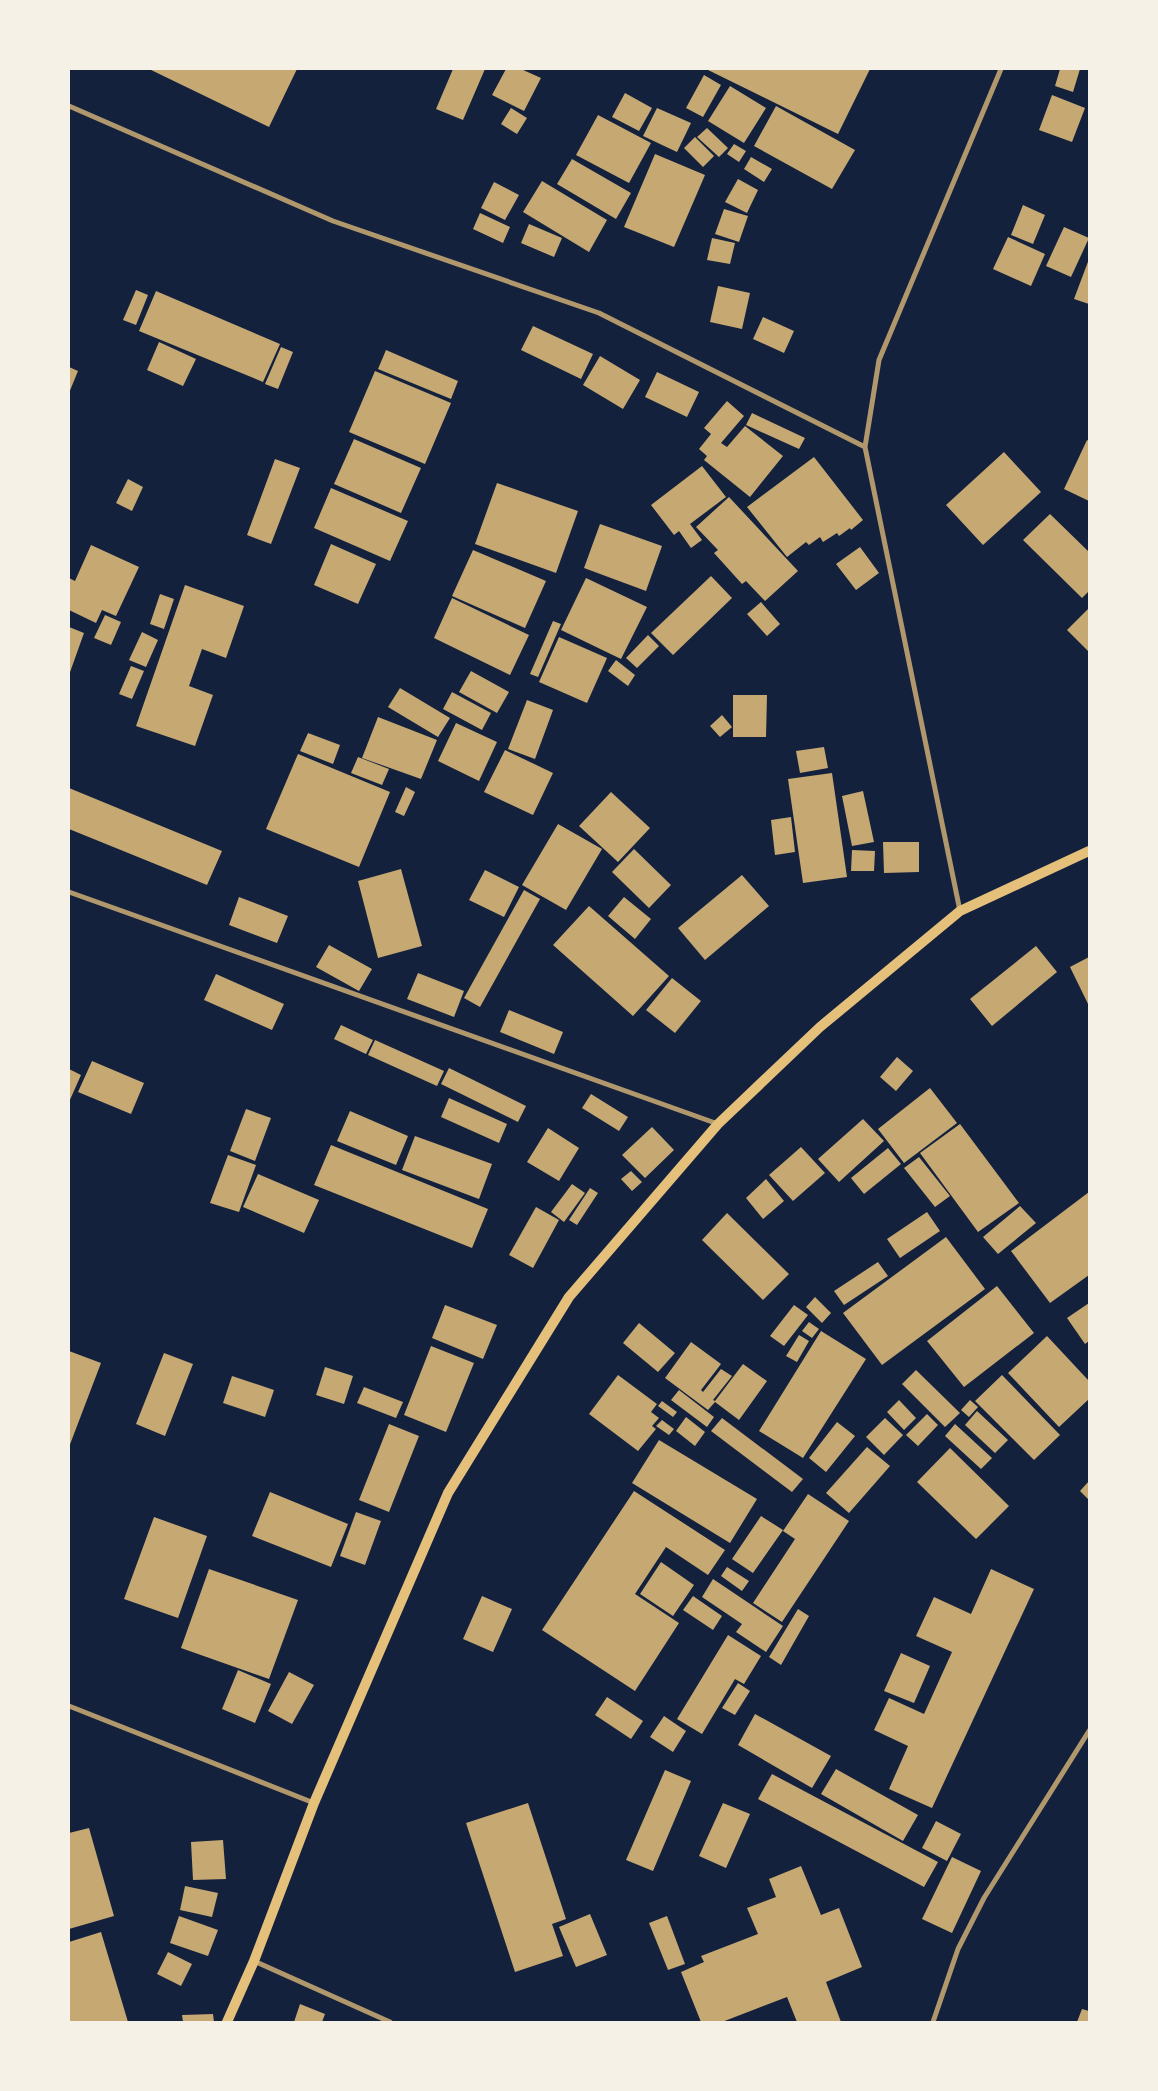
<svg xmlns="http://www.w3.org/2000/svg" width="1158" height="2091" font-family="'Roboto Serif',serif">
	<style>
		.building { fill: #c6a872 }
		.lines { fill: none; stroke-linecap: round; stroke-linejoin: round }
		.minor { stroke: #b1986c; stroke-width: 5 }
		.secondary { stroke: #e5c07b; stroke-width: 10 }
	</style>
	<rect width="100%" height="100%" fill="#14213d"/>
	<path class="building" d="M149,69h148l-28,58z
		M453,69h32l-22,51 -27,-11z
		M506,69h15l20,9 -17,33 -32,-16z
		M706,69h164l-32,65z
		M1060,69h20l-7,23 -18,-6z
		M704,75l17,10 -18,32 -17,-9z
		M730,86l36,22 -22,35 -36,-22z
		M625,93l27,15 -13,23 -27,-14z
		M1052,95l33,13 -13,34 -33,-12z
		M776,106l79,44 -23,39 -78,-43z
		M511,108l16,10 -10,16 -16,-10z
		M657,108l34,15 -14,29 -34,-16z
		M598,115l53,28 -22,40 -53,-28z
		M707,128l21,20 -9,9 -22,-20z
		M695,137l19,19 -11,11 -19,-19z
		M734,144l12,7 -7,11 -12,-8z
		M655,154l50,21 -31,72 -50,-20z
		M751,157l21,12 -8,13 -20,-13z
		M572,159l59,34 -15,26 -59,-35z
		M738,179l20,11 -11,23 -22,-11z
		M542,181l65,39 -18,32 -66,-40z
		M494,182l25,13 -14,25 -24,-12z
		M1023,205l22,10 -12,29 -22,-9z
		M724,209l24,7 -9,26 -24,-8z
		M480,213l30,14 -7,16 -30,-14z
		M529,224l33,14 -8,19 -33,-14z
		M1064,227l25,11 -18,39 -25,-11z
		M1008,237l37,17 -14,32 -38,-17z
		M712,238l23,5 -5,21 -23,-4z
		M1089,259v45l-15,-5z
		M718,286l32,7 -8,36 -32,-7z
		M136,290l12,5 -12,30 -13,-5z
		M156,291l124,53 -17,38 -124,-51z
		M763,317l31,14 -10,22 -31,-14z
		M533,326l60,28 -12,25 -60,-29z
		M159,342l37,17 -13,27 -36,-16z
		M281,347l12,5 -15,37 -13,-5z
		M386,350l72,31 -7,18 -73,-30z
		M600,356l40,24 -17,29 -40,-24z
		M69,367l9,4 -9,22z
		M375,371l76,32 -26,61 -76,-32z
		M657,372l42,20 -12,25 -42,-20z
		M727,401l17,15 -23,27 6,4 18,-21 38,30 -33,41 -46,-37 3,-4 -8,-7 12,-15 -7,-6z
		M752,413l53,25 -6,11 -53,-24z
		M354,439l67,29 -20,45 -67,-29z
		M1087,440l2,1v60l-25,-12z
		M1004,452l37,40 -58,53 -37,-40z
		M814,457l49,63 -12,10 -1,-2 -11,8 -2,-3 -14,9 -3,-5 -11,8 -3,-3 -19,15 -40,-50z
		M275,459l25,9 -29,76 -24,-9z
		M702,466l24,31 -36,27 12,16 -11,8 -12,-17 -5,4 -23,-30z
		M128,479l15,8 -11,24 -16,-8z
		M497,483l81,28 -22,62 -81,-29z
		M331,488l77,33 -18,40 -76,-33z
		M729,497l69,74 -33,30 -19,-20 -4,3 -28,-31 4,-3 -22,-23z
		M1050,514l39,38v39l-7,7 -59,-58z
		M600,524l62,22 -16,45 -62,-23z
		M331,544l45,20 -18,40 -44,-19z
		M91,545l48,22 -23,49 -14,-6 -6,13 -27,-13v-32l6,3z
		M860,547l19,26 -23,17 -20,-26z
		M473,550l73,31 -21,47 -73,-32z
		M711,576l21,22 -59,57 -22,-22z
		M586,578l61,29 -26,52 -60,-29z
		M185,585l59,21 -18,52 -24,-9 -13,37 24,9 -18,51 -59,-20z
		M160,594l14,5 -10,30 -14,-5z
		M452,598l77,37 -19,40 -76,-37z
		M761,602l19,22 -13,12 -20,-22z
		M1089,608v44l-22,-22z
		M105,615l16,7 -10,23 -17,-7z
		M553,621l8,3 -23,53 -8,-3z
		M69,627l15,6 -15,42z
		M142,632l16,8 -12,27 -17,-7z
		M648,635l11,11 -22,22 -11,-10z
		M559,637l48,21 -20,45 -48,-21z
		M616,660l19,15 -7,11 -20,-15z
		M131,666l13,5 -12,28 -13,-5z
		M471,671l38,21 -12,21 -38,-21z
		M400,688l50,30 -12,19 -50,-30z
		M452,692l39,21 -9,17 -39,-21z
		M733,695h34l-1,42h-33z
		M527,700l26,10 -18,49 -27,-10z
		M722,715l10,12 -12,10 -10,-11z
		M378,717l59,23 -16,39 -59,-21z
		M456,723l41,19 -18,39 -41,-20z
		M308,733l32,12 -7,19 -33,-13z
		M824,747l4,21 -28,5 -4,-22z
		M505,750l48,23 -20,42 -49,-23z
		M298,754l92,38 -31,75 -93,-38z
		M358,757l31,12 -7,16 -31,-12z
		M832,773l15,104 -44,6 -15,-104z
		M406,787l9,5 -11,24 -9,-4z
		M69,788l153,63 -15,34 -138,-56z
		M863,791l11,51 -22,4 -10,-50z
		M611,792l39,36 -32,34 -39,-36z
		M791,817l4,35 -20,3 -4,-35z
		M558,824l44,25 -36,61 -44,-25z
		M883,842h36v30l-35,1z
		M634,849l37,36 -22,23 -37,-36z
		M852,850l23,1 -1,20h-23z
		M401,869l21,77 -44,12 -20,-77z
		M485,870l34,17 -15,30 -35,-17z
		M742,875l27,31 -64,54 -27,-32z
		M524,890l16,9 -60,108 -16,-9z
		M239,897l49,19 -11,27 -48,-18z
		M624,897l27,22 -16,20 -27,-23z
		M589,906l80,70 -36,40 -80,-71z
		M329,945l43,24 -13,22 -43,-24z
		M1036,946l21,26 -65,54 -22,-27z
		M1089,957v49l-19,-39z
		M418,973l46,18 -10,26 -47,-18z
		M216,974l68,30 -12,26 -68,-30z
		M672,978l29,23 -26,32 -29,-23z
		M509,1010l54,22 -9,22 -54,-22z
		M341,1025l32,15 -7,14 -32,-15z
		M375,1040l69,31 -7,15 -69,-31z
		M897,1057l16,14 -17,20 -16,-14z
		M92,1061l52,22 -13,31 -53,-22z
		M449,1068l77,38 -8,16 -77,-38z
		M69,1069l12,6 -12,27z
		M930,1088l27,35 -53,40 -26,-34z
		M591,1094l37,23 -9,14 -37,-23z
		M449,1098l58,26 -8,19 -58,-26z
		M246,1109l25,9 -16,43 -25,-10z
		M350,1111l58,25 -12,29 -59,-24z
		M863,1119l21,22 -45,41 -21,-23z
		M960,1124l59,79 -41,29 -58,-79z
		M652,1127l22,23 -29,28 -23,-23z
		M548,1128l31,20 -20,33 -32,-19z
		M415,1136l77,28 -13,35 -77,-29z
		M331,1145l157,64 -16,39 -158,-63z
		M801,1147l24,26 -32,28 -24,-26z
		M888,1148l13,16 -37,30 -13,-16z
		M228,1155l28,10 -17,47 -29,-9z
		M919,1157l31,39 -15,11 -31,-39z
		M631,1171l11,11 -10,9 -11,-12z
		M258,1174l61,26 -15,33 -61,-26z
		M766,1179l18,22 -21,18 -17,-21z
		M572,1184l13,9 -21,29 -13,-10z
		M590,1188l8,5 -21,32 -8,-5z
		M1089,1192v83l-39,28 -39,-52z
		M1020,1206l16,17 -38,31 -15,-17z
		M536,1207l23,13 -26,48 -24,-13z
		M927,1212l13,19 -40,27 -13,-19z
		M727,1213l62,61 -26,26 -61,-60z
		M946,1237l39,52 -103,76 -39,-52z
		M878,1262l10,14 -44,29 -10,-14z
		M997,1286l37,47 -70,54 -37,-46z
		M815,1297l16,16 -9,10 -16,-16z
		M1089,1303v38l-4,3 -18,-26z
		M445,1305l52,20 -14,34 -51,-21z
		M794,1305l14,10 -24,31 -14,-10z
		M809,1322l10,7 -7,9 -10,-7z
		M639,1323l36,30 -17,19 -35,-29z
		M821,1331l45,28 -63,99 -44,-27z
		M799,1335l10,6 -12,21 -11,-6z
		M1047,1336l42,45v18l-30,28 -51,-54z
		M691,1342l30,22 -20,26 2,2 18,-23 11,7 -19,24 2,1 28,-37 24,17 -28,39 -24,-18 -7,8 -43,-32z
		M431,1346l43,17 -28,69 -42,-17z
		M69,1351l32,12 -32,84z
		M164,1353l29,11 -28,72 -29,-12z
		M325,1367l28,9 -9,28 -28,-9z
		M916,1370l44,43 -15,14 -43,-43z
		M618,1375l39,29 -6,8 8,6 -7,8 4,3 -18,22 -49,-37z
		M1002,1375l58,60 -26,25 -59,-59z
		M232,1376l42,14 -9,27 -42,-14z
		M364,1387l39,15 -7,16 -39,-15z
		M679,1390l35,27 -7,10 -36,-27z
		M899,1400l17,18 -12,12 -17,-18z
		M970,1400l8,7 -9,10 -8,-7z
		M662,1401l15,11 -4,5 -15,-11z
		M977,1411l31,29 -13,13 -30,-28z
		M927,1414l11,11 -20,21 -12,-11z
		M686,1417l19,15 -10,14 -19,-15z
		M722,1418l81,61 -11,13 -81,-61z
		M885,1418l18,17 -19,20 -18,-18z
		M662,1420l12,9 -5,6 -13,-9z
		M837,1422l18,14 -29,36 -17,-14z
		M389,1424l30,12 -30,76 -30,-12z
		M955,1424l37,34 -11,11 -36,-33z
		M659,1440l98,59 -27,44 -98,-60z
		M867,1447l23,19 -41,47 -23,-20z
		M950,1448l59,58 -33,33 -59,-57z
		M1089,1481v19l-9,-9z
		M634,1491l91,59 -17,25 -42,-28 -31,47 44,29 -44,68 -93,-61z
		M270,1492l78,32 -17,43 -79,-31z
		M808,1494l41,27 -67,101 -29,-19 42,-64 -12,-8z
		M356,1512l25,9 -16,44 -25,-9z
		M761,1516l22,14 -30,43 -21,-14z
		M154,1517l53,19 -29,82 -54,-19z
		M661,1562l33,23 -21,31 -33,-22z
		M727,1567l22,14 -7,10 -21,-15z
		M209,1569l89,31 -29,79 -88,-31z
		M991,1569l43,20 -102,219 -43,-19 19,-43 -34,-16 15,-32 35,16 28,-62 -36,-16 18,-39 37,17z
		M713,1579l70,47 -17,26 -30,-20 6,-8 -40,-27z
		M482,1596l30,13 -19,43 -30,-13z
		M693,1596l29,20 -9,14 -30,-20z
		M798,1609l11,7 -28,49 -12,-8z
		M728,1635l33,21 -17,28 -9,-5 -33,55 -25,-15z
		M901,1653l29,13 -16,37 -30,-12z
		M238,1670l33,14 -16,39 -33,-14z
		M289,1672l25,13 -22,39 -24,-13z
		M738,1683l12,8 -15,24 -13,-7z
		M607,1697l36,24 -12,18 -36,-24z
		M755,1714l76,42 -19,32 -74,-43z
		M664,1716l22,15 -13,21 -23,-15z
		M836,1769l82,46 -15,26 -82,-47z
		M665,1770l26,11 -38,90 -27,-11z
		M772,1774l166,88 -14,25 -166,-88z
		M528,1803l38,116 -14,5 11,32 -48,16 -49,-149z
		M723,1803l27,11 -24,54 -27,-12z
		M936,1821l25,13 -14,27 -25,-13z
		M89,1828l25,88 -45,13v-96z
		M223,1840l3,39 -33,1 -2,-38z
		M952,1857l29,14 -29,62 -30,-14z
		M801,1866l20,49 18,-7 23,59 -36,15 15,40h-44l-10,-25 -65,25h-21l-20,-50 23,-10 -3,-6 57,-22 -11,-26 29,-11 -7,-18z
		M185,1886l33,7 -6,24 -32,-7z
		M590,1914l17,41 -31,12 -17,-40z
		M179,1916l39,14 -10,26 -38,-13z
		M667,1916l18,48 -17,6 -19,-47z
		M101,1932l27,90h-59v-80z
		M168,1952l24,12 -11,22 -24,-12z
		M300,2004l25,10 -3,8h-28z
		M1082,2009l7,2v11h-12z
		M213,2014l1,8h-31l-1,-7z"/>
	<g class="lines">
		<path class="minor" d="M69,106l264,115 266,92 266,134
			M69,892l649,232
			M960,911l-95,-464 14,-87 122,-291
			M69,1706l245,97
			M254,1961l136,61
			M933,2022l25,-73 26,-51 105,-167"/>
		<path class="secondary" d="M227,2022l27,-61 60,-158 134,-310 121,-196 149,-173 102,-97 140,-116 129,-60"/>
	</g>
	<rect width="1158" height="2091" fill="none" stroke="#f6f1e7" stroke-width="140"/>
</svg>
